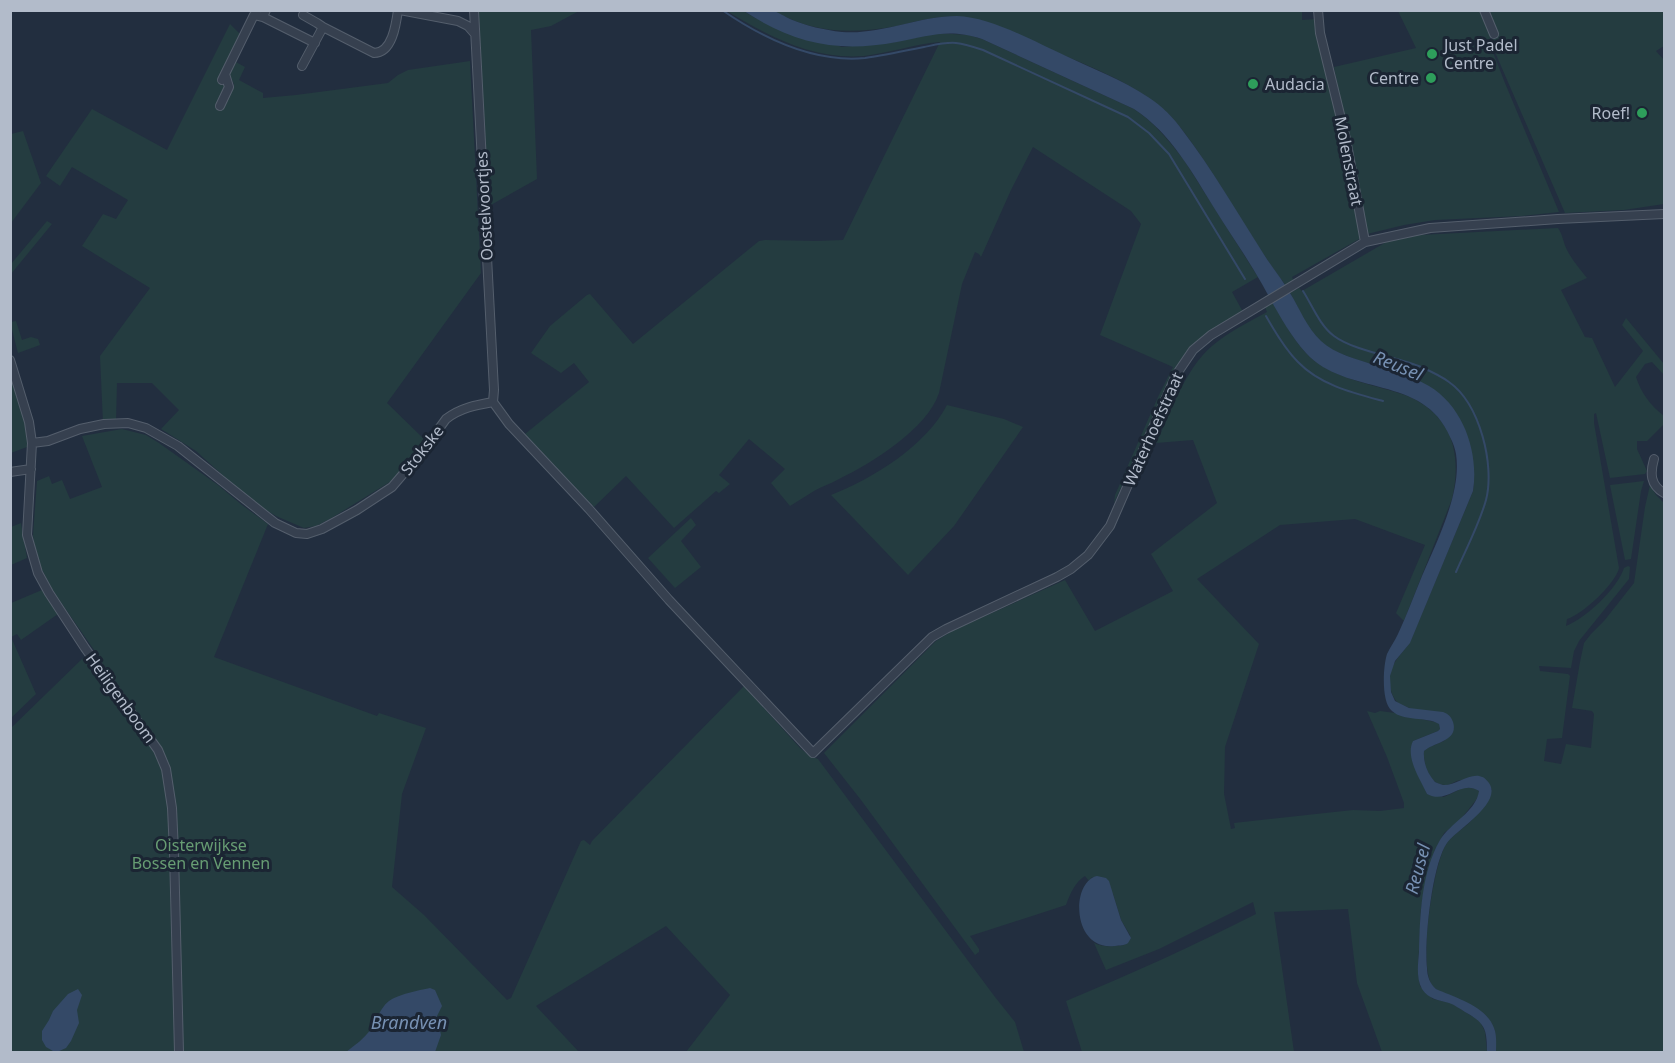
<svg xmlns="http://www.w3.org/2000/svg" width="1675" height="1063" font-family="'Noto Sans',sans-serif">
	<style>
		.green { fill: #243c40 }
		.water { fill: #344967 }
		.lines { fill: none; stroke-linecap: round; stroke-linejoin: round }
		.stream { stroke: #344967; stroke-width: 2 }
		.minor-casing { stroke: #545e6c; stroke-width: 10 }
		.minor { stroke: #36404f; stroke-width: 8 }
		.leisure-dot { fill: #2e9e5b; stroke: #1b2533; stroke-width: 2 }
		.labels { text-anchor: middle; stroke-width: 6; stroke-linejoin: round; paint-order: stroke }
		.poi-label { font-size: 16px; fill: #b2bbca; stroke: #1b2533; text-anchor: start }
		.street-label { font-size: 16px; fill: #b2bbca; stroke: #1b2533 }
		.park-label { font-size: 16px; fill: #679d73; stroke: #1b2533 }
		.water-label { font-size: 18px; font-style: italic; fill: #7791b3; stroke: #1b2533 }
	</style>
	<rect width="100%" height="100%" fill="#222e3f"/>
	<path class="green" d="M477,11h102l-28,15 -20,4 6,149 -48,27z
		M727,11h17l11,7 87,29 53,-5 42,-9 31,2 14,4 152,70c20,13 35,32 50,51l74,117 -26,15 11,20 -40,26 -34,45 -55,120 1,-8 43,-98 15,-30 -73,-32 41,-111 -10,-13 -98,-64 -22,43 -30,67 -2,-3 -4,-2 -13,32 -23,109c-12,36 -67,70 -100,86 -8,5 -17,7 -25,12 -8,5 -16,10 -24,15l-19,-23 14,-14 -36,-30 -30,36 11,9 -11,9 -3,-2 -42,37 -48,-52 -32,31 -69,-73 64,-52 -15,-19 -13,10 -30,-20 19,-27 37,-31 3,-1 43,50 126,-103 6,-1 52,1 26,-1 97,-198c-25,2 -51,11 -76,14 -51,4 -96,-20 -137,-45z
		M774,11h528v9l14,-1 24,109 21,110 -69,39 2,5 -8,4c-32,-42 -57,-89 -87,-133 -12,-17 -24,-35 -41,-48 -31,-25 -72,-40 -109,-56 -35,-16 -68,-34 -107,-32 -15,1 -31,6 -45,9 -45,8 -82,8 -123,-15z
		M1398,11h81l12,22 -2,9 16,41 54,129 -37,4 -87,4 -31,5 -37,9 -5,-21 -28,-146 82,-19z
		M1487,11h177v35l-8,5 8,9v144l-40,6 -59,3 -74,-170 5,-12z
		M230,24l10,10 -22,46 8,5 -8,17h7l9,-18 -6,-12 6,-11 11,6 -6,13 24,13v5l33,-3 92,-12 10,-8 10,-5 62,-9 11,212 -94,130 38,37 -32,40 -63,39 -14,7 -12,2 -28,-12 -15,-9 -22,-17 -43,-39 -35,-22 18,-19 -27,-27h-35l-1,38 -13,2 -3,-67 50,-68 -68,-42 21,-32 13,5 12,-19 -56,-33 -12,19 -14,-10 46,-67 75,41z
		M23,131l18,52 -30,40v-89z
		M47,221l5,3 -41,50v-10z
		M1558,228c5,7 5,14 9,22 5,10 13,19 20,28l-26,12 24,47 7,1 23,49 28,-36 -21,-26 4,-7 38,46v11l-12,-13 -7,2 -9,13c5,16 15,29 28,39v8l-17,17h-10v8l10,22 -2,3 -35,4 -14,-65 -2,1v9l25,145c-3,15 -37,47 -52,51l-1,7c20,-8 51,-37 58,-58l4,-2 2,1 -1,12 -50,62 -5,10 -3,17 -32,-2 1,5 28,3 2,2 -8,62 -15,1 -3,22 17,3 5,-20 25,4 3,-34 -2,-3 -20,-3 8,-46 4,-19 7,-9 13,-13 30,-38 11,-76 5,-22 6,10 8,8v549h-168l-1,-22c-11,-9 -26,-26 -39,-32 -8,-3 -19,-6 -24,-13 -14,-21 1,-116 13,-139 6,-11 19,-17 27,-26 8,-9 13,-21 20,-31 -10,-3 -19,-7 -29,-9 -6,-1 -11,5 -18,5 -16,0 -22,-22 -21,-34l3,-3 17,-7 10,-13 -56,-25c-10,-10 -11,-29 -3,-41 4,-7 11,-13 15,-20l63,-151c2,-12 0,-23 -2,-36 -6,-47 -37,-70 -80,-85 -21,-7 -46,-12 -65,-24 -17,-12 -26,-36 -36,-53l9,-5 3,3 86,-50 32,-6z
		M1273,303c11,18 21,39 37,54 25,23 69,28 100,40 43,20 52,58 42,102l-48,122 -8,-8 29,-68 -70,-26 -75,6 -83,54 62,65 -34,103 -1,47 7,35 4,-1 -1,-5 119,-13 27,1 24,-3v-5l-17,-46 -20,-46 8,2 5,-2 15,2 44,10 1,6 -2,2 -25,10 8,39 6,14 17,3 21,-10 12,2 3,4 -4,7 -16,20 -16,13 -10,19 -7,25 -6,32 -3,62 2,15 13,13 18,4 29,18 5,11 2,20h-105l-25,-69 -9,-74 -74,3 20,140h-212l-16,-51c65,-27 127,-55 190,-87l-3,-12 -94,47 -53,21 -12,-27c10,5 19,3 30,2l6,-10 -9,-15 -8,-26 -21,-17 -3,4 -4,-5c-10,6 -15,18 -19,29l-96,31 9,13v3l-4,3 -114,-155 -37,-47 112,-112 16,-10 113,-51 30,51 78,-40 -22,-37 66,-51 -24,-63 -37,3c15,-31 29,-74 56,-97 16,-14 37,-24 55,-34l-2,-5z
		M16,321l6,19 9,-3 7,2 2,6 -22,8 -7,-27v-4z
		M10,369c9,25 19,51 17,78l-16,6z
		M947,405l57,14 19,8 -69,99 -46,49 -77,-80c41,-16 95,-49 116,-90z
		M122,429l24,6 13,8 59,42 24,20 26,19 -54,133 163,59 2,-3 47,15 -24,66 -10,93 32,28 83,85 4,-2 70,-157 3,-1 6,5 2,-4 152,-155 56,62 10,8 8,3 177,238 20,25 9,30h-338l44,-57 -64,-69 -130,80 43,46h-568v-324l72,-70 4,-1 4,7 10,-4 -48,-69 -17,-33 -3,-23 4,-54 12,-5 3,8 10,-4 8,19 32,-12 -20,-51z
		M1644,481l-3,10 -10,68 -6,1 -15,-75z
		M691,518l5,7 -15,16 20,26 -26,21 -27,-30z
		M21,523l6,35 -16,7v-38z
		M42,590l16,24 -37,26 -4,-6 -6,3 25,57 -25,24v-115z"/>
	<path class="water" d="M744,11c9,0 20,-2 29,0 6,1 12,6 17,8 17,7 34,11 52,13 39,3 76,-16 115,-16 34,1 78,26 109,40 27,13 57,24 82,41 14,9 26,21 35,34 29,38 54,81 80,122 8,13 19,26 27,40 10,16 17,35 31,48 14,13 36,18 53,24 18,6 38,11 55,21 35,21 50,67 44,105l-63,152 -15,18 -5,15 1,16 4,9 14,7 34,4c5,2 8,4 10,10 6,19 -19,20 -29,29 -1,11 3,22 11,31 2,1 5,2 8,3 15,1 34,-20 46,-2 14,20 -33,47 -42,60 -15,21 -23,99 -20,125 0,8 3,16 9,21 20,9 50,17 58,39 3,7 2,17 2,24h-9c0,-23 -2,-29 -22,-40 -5,-3 -10,-7 -16,-9 -10,-3 -21,-4 -27,-14 -6,-11 -4,-25 -3,-37 1,-36 2,-79 21,-112 10,-17 36,-28 39,-49 -19,-12 -31,14 -52,3 -7,-15 -22,-37 -14,-53l25,-10 2,-2 -1,-5c-13,-8 -35,-2 -47,-13 -11,-8 -9,-45 -5,-57 3,-7 8,-13 11,-20 9,-19 16,-39 24,-58 15,-35 40,-84 34,-122 -1,-6 -3,-11 -6,-17 -26,-63 -104,-40 -144,-84 -18,-20 -31,-46 -44,-69 -14,-25 -31,-49 -46,-73 -23,-37 -45,-78 -82,-102l-152,-70c-34,-11 -52,-3 -85,3 -59,11 -103,2 -153,-31z
		M1097,876l9,2 3,3 12,39 10,18 -3,5c-4,3 -8,2 -13,3 -43,6 -45,-64 -18,-70z
		M430,988l5,2 7,16 -5,10 4,19 -6,17h-89c9,-7 18,-13 25,-23 6,-9 9,-21 18,-28 8,-6 30,-11 41,-13z
		M78,989l4,6 -5,15 2,13 -8,18 -5,7 -9,4 -4,-1 -7,-4 -4,-7v-9l7,-11 4,-9 15,-17z"/>
	<g class="lines">
		<path class="stream" d="M722,10c42,29 91,53 143,48 20,-3 39,-7 59,-11 10,-2 22,-5 32,-4 9,1 18,4 27,7l145,67 21,16 20,21 76,125
			M1303,291c9,14 17,35 31,45 20,15 63,21 87,31 9,4 20,9 28,15 31,22 46,83 37,118 -7,25 -20,49 -30,72
			M1266,316c9,16 19,33 32,46 22,23 55,31 85,39"/>
		<defs>
			<path id="minor" d="M400,10l58,11 10,5 7,8
				M474,10l20,380 -1,12
				M1318,10l2,23 26,106 19,103
				M1484,10l10,24
				M303,15l14,8 6,4 51,26c18,0 22,-28 24,-43
				M263,17l52,26
				M302,66l21,-39
				M222,80l32,-65 9,2 3,-7
				M220,106l9,-19 -4,-13
				M10,360l19,62 3,21 -5,92 11,38 11,20 36,55 73,102 8,19 6,39 2,44 5,200
				M32,443l16,-2 32,-12 24,-5 24,-1 18,5 32,18 97,77 21,10 11,1 15,-5 35,-19 35,-23 30,-35 24,-33c14,-11 30,-14 47,-17l16,22 80,85 80,91 144,153 119,-116 14,-8 111,-52 14,-8 17,-14 22,-29 66,-151 17,-25 18,-15 154,-93 65,-14 128,-9 106,-5
				M1654,459c-4,14 -4,26 10,34
				M10,472l21,-3"/>
		</defs>
		<use href="#minor" class="minor-casing"/>
		<use href="#minor" class="minor"/>
	</g>
	<g class="leisure-dot">
		<circle cx="1432" cy="54" r="6"/>
		<circle cx="1431" cy="78" r="6"/>
		<circle cx="1253" cy="84" r="6"/>
		<circle cx="1642" cy="113" r="6"/>
	</g>
	<g class="labels">
		<g class="poi-label">
			<text x="1444" y="51">Just Padel<tspan x="1444" dy="18">Centre</tspan></text>
			<text x="1419" y="84" text-anchor="end">Centre</text>
			<text x="1265" y="90">Audacia</text>
			<text x="1630" y="119" text-anchor="end">Roef!</text>
		</g>
		<g class="street-label">
			<text transform="translate(1349 161) rotate(79)" y="6">Molenstraat</text>
			<text transform="translate(484 206) rotate(-93)" y="6">Oostelvoortjes</text>
			<text transform="translate(1153 429) rotate(-66)" y="6">Waterhoefstraat</text>
			<text transform="translate(422 450) rotate(-52)" y="6">Stokske</text>
			<text transform="translate(121 698) rotate(54)" y="6">Heiligenboom</text>
		</g>
		<g class="park-label">
			<text x="201" y="851">Oisterwijkse<tspan x="201" dy="18">Bossen en Vennen</tspan></text>
		</g>
		<g class="water-label">
			<text transform="translate(1398 366) rotate(22)" y="6">Reusel</text>
			<text transform="translate(1418 869) rotate(-75)" y="6">Reusel</text>
			<text x="409" y="1029">Brandven</text>
		</g>
	</g>
	<rect width="1675" height="1063" fill="none" stroke="#b2bbca" stroke-width="24"/>
</svg>
